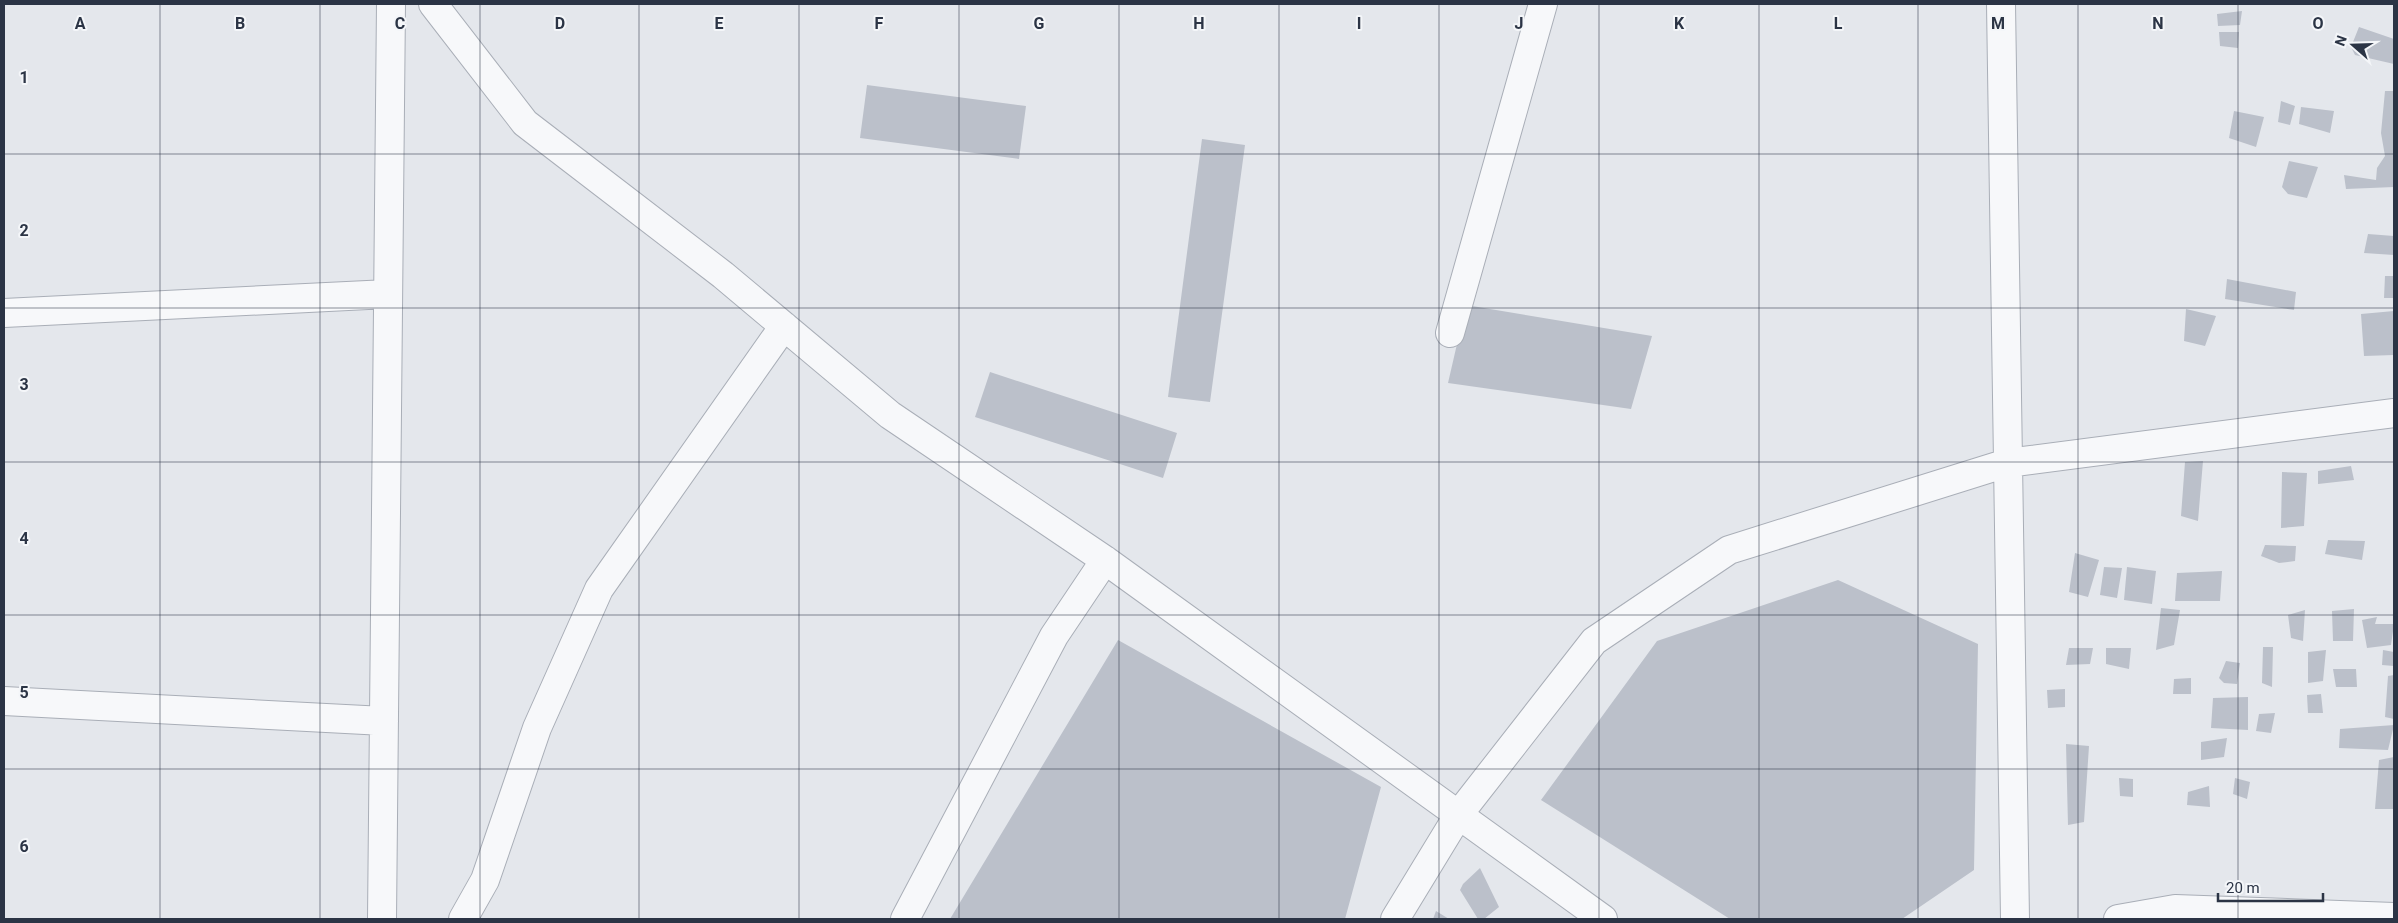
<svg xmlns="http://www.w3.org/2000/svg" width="2398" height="923" font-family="Roboto,sans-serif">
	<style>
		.building { fill: #bbc0ca }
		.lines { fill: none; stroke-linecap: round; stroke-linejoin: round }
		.minor-casing { stroke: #a9aeb7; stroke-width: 30 }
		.minor { stroke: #f7f8fa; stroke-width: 28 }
		.grid { fill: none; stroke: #2b3445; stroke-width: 1; stroke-opacity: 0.55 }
		.grid-label { font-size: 16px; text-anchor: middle; font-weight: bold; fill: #2b3445; stroke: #f4f6f9; stroke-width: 4; stroke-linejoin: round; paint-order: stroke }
	</style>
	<rect width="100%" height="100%" fill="#e4e7ec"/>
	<path class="building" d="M2242,11l-2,14 -22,1 -1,-12z
		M2359,27l35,12v25l-39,-9 -4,-8z
		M2219,32h20l-1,16 -18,-2z
		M867,85l159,21 -7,53 -159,-21z
		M2385,91h9v96l-48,2 -2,-14 32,5 1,-12 8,-12 -4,-23z
		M2281,101l14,5 -5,19 -12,-3z
		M2301,107l33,4 -4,22 -31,-9z
		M2234,111l30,6 -8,30 -27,-9z
		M1202,139l43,6 -35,257 -42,-5z
		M2289,161l29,6 -11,31 -19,-4 -6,-7z
		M2368,234l26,2v19l-30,-2z
		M2385,276h9v22h-10z
		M2227,279l69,13 -2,18 -69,-11z
		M1466,305l186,31 -21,73 -183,-26z
		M2186,309l30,7 -11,30 -21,-5z
		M2394,311v44l-30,1 -3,-42z
		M990,372l187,61 -14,45 -188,-61z
		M2203,461l-5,60 -17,-5 4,-54z
		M2351,466l3,14 -36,4v-13z
		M2282,472l25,1 -3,53 -23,2z
		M2328,540l37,1 -3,19 -37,-6z
		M2265,545l31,1 -1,15 -16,2 -18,-7z
		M2075,553l24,7 -11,37 -19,-5z
		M2104,567l18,1 -5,30 -17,-3z
		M2127,567l29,4 -4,33 -28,-4z
		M2222,571l-2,30h-45l2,-28z
		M1838,580l140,64 -4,226 -72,49h-172l-189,-119 116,-159z
		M2161,608l19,2 -6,35 -18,5z
		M2354,609l-1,32h-20l-1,-30z
		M2305,610l-2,31 -12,-3 -3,-23z
		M2377,617l-2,7h19l-3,21 -24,3 -5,-28z
		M1118,640l263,147 -36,132h-395z
		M2263,647h10l-1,40 -10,-4z
		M2069,648h24l-3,16 -24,1z
		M2106,648h25l-2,21 -23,-5z
		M2326,650l-3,31 -15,2v-31z
		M2383,650l11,2v14l-12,-1z
		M2226,661l14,2 -3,21 -13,-1 -5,-5z
		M2333,669h23l1,18h-21z
		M2394,675v44l-9,-2 3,-41z
		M2191,678v16h-18l1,-15z
		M2065,689v18l-17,1 -1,-18z
		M2321,694l2,19h-15l-1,-18z
		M2248,697v33l-37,-2 2,-30z
		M2275,713l-4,20 -15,-2 3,-17z
		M2394,725l-6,25 -49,-2 1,-19z
		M2227,738l-3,19 -23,3v-18z
		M2066,744l23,2 -5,76 -16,3z
		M2394,757l-1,52h-18l4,-49z
		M2119,778l14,1v18l-13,-1z
		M2235,778l15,4 -3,17 -14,-5z
		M2209,786l1,21 -23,-2 1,-13z
		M1480,868l19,39 -15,12h-6l-18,-29 3,-6z
		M1436,911l13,8h-16z"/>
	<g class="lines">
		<defs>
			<path id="minor" d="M433,4l92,119 198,152 167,140 215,145 498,359
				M2001,4l14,915
				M4,313l384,-19
				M1450,333l93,-329
				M4,701l380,20
				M382,919l9,-915
				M463,919l22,-39 52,-152 62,-139 185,-263
				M905,919l149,-283 51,-76
				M1395,919l64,-105 135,-173 135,-91 278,-87 387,-50
				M2118,919l57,-10 219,8"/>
		</defs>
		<use href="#minor" class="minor-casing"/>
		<use href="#minor" class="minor"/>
	</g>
	<path class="grid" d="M160,4v915M320,4v915M480,4v915M639,4v915M799,4v915M959,4v915M1119,4v915M1279,4v915M1439,4v915M1599,4v915M1759,4v915M1918,4v915M2078,4v915M2238,4v915M4,154h2390M4,308h2390M4,462h2390M4,615h2390M4,769h2390"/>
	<g class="grid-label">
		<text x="80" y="29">A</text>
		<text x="240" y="29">B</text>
		<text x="400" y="29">C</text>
		<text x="560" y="29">D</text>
		<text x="719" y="29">E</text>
		<text x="879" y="29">F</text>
		<text x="1039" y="29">G</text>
		<text x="1199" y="29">H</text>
		<text x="1359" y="29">I</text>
		<text x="1519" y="29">J</text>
		<text x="1679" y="29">K</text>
		<text x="1838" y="29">L</text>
		<text x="1998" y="29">M</text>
		<text x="2158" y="29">N</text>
		<text x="2318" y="29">O</text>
		<text x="24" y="83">1</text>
		<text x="24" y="236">2</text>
		<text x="24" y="390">3</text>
		<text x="24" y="544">4</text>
		<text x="24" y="698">5</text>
		<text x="24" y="852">6</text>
	</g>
	<rect width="2398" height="923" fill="none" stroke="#2b3445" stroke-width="10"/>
	<g transform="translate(2353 45) rotate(290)" stroke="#f4f6f9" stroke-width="4" paint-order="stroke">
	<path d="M0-4L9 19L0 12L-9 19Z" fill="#2b3445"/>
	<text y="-8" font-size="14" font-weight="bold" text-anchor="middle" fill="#2b3445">N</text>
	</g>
	<path d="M2218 893v8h105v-8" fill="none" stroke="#2b3445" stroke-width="2.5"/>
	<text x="2226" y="893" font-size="15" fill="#2b3445" stroke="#f4f6f9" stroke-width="4" paint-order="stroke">20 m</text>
</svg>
